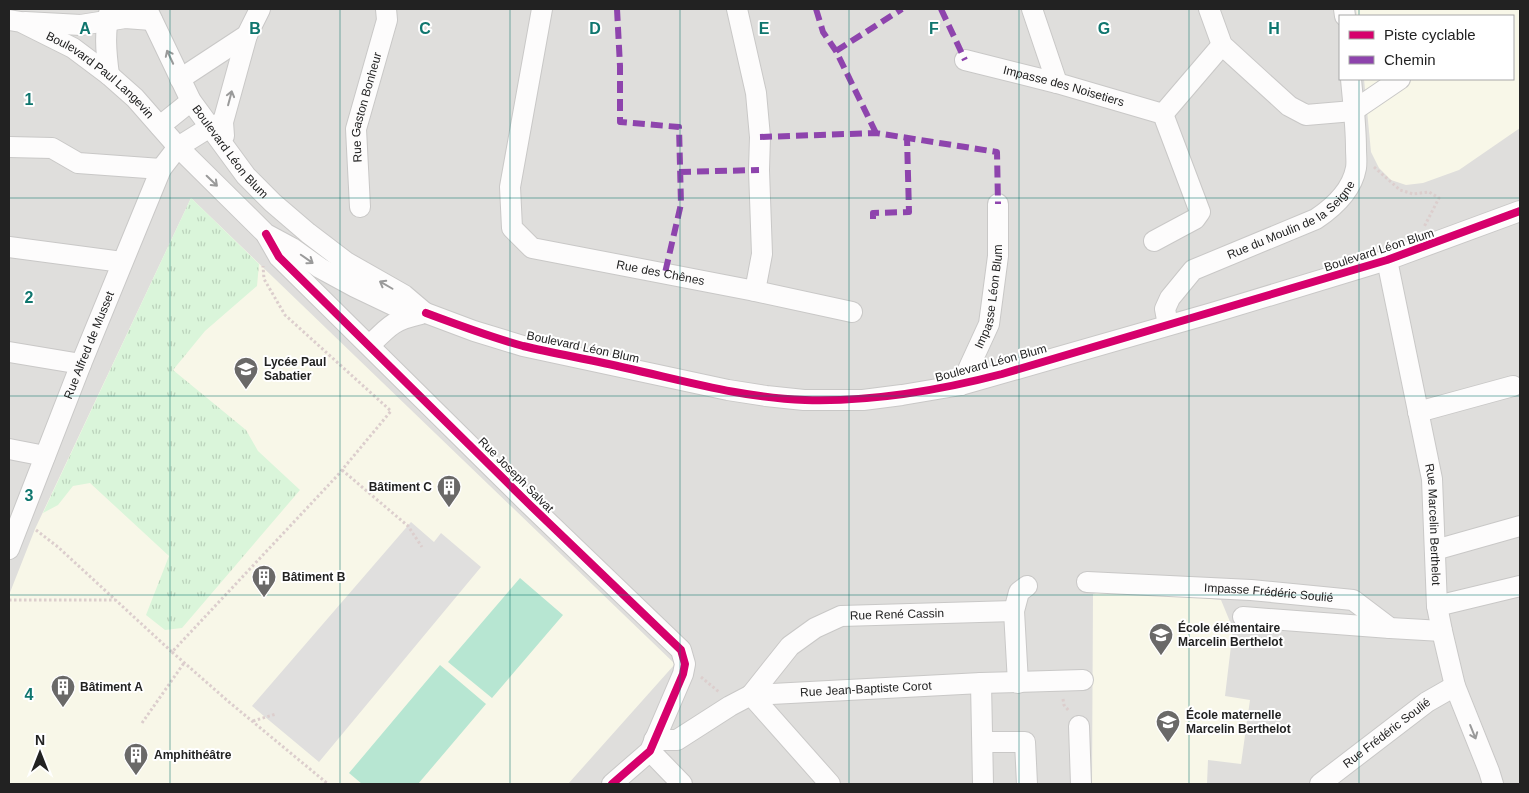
<svg xmlns="http://www.w3.org/2000/svg" width="1529" height="793" font-family="Arial,sans-serif">
	<style>
		.residential { fill: #dfdedc; fill-rule: evenodd }
		.education { fill: #f8f7e8 }
		.park { fill: url(#park-tufts) }
		.pitch { fill: #b7e6d2 }
		.parking { fill: #e0dfde }
		.lines { fill: none; stroke-linecap: round; stroke-linejoin: round }
		.minor-casing { stroke: #c9c8c7; stroke-width: 22 }
		.path { stroke: #dccecd; stroke-width: 3; stroke-dasharray: 2.5 2.5; stroke-linecap: butt }
		.minor { stroke: #fdfcfc; stroke-width: 20 }
		.quiet { stroke: #8e44ad; stroke-width: 6; stroke-dasharray: 12 6; stroke-linecap: butt }
		.cycleway-casing { stroke: #fff; stroke-width: 11 }
		.cycleway { stroke: #d6006c; stroke-width: 8 }
		.oneway { stroke: #9a9a9a }
		.grid { fill: none; stroke: #0f766e; stroke-width: 1; stroke-opacity: 0.55 }
		.labels { text-anchor: middle; stroke-width: 4; stroke-linejoin: round; paint-order: stroke }
		.street-label { font-size: 12px; fill: #222; stroke: #fff }
		.poi-label { font-size: 12px; font-weight: bold; fill: #222; stroke: #fff; text-anchor: start }
		.grid-label { font-size: 16px; text-anchor: middle; font-weight: bold; fill: #0f766e; stroke: #fff; stroke-width: 4; stroke-linejoin: round; paint-order: stroke }
	</style>
	<defs>
		<pattern id="park-tufts" width="24" height="20" patternUnits="userSpaceOnUse" patternTransform="scale(1.25)"><rect width="24" height="20" fill="#daf5da"/><path d="M3 7l-1-3M5 7V3M7 7l1-3M15 17l-1-3M17 17v-4M19 17l1-3" fill="none" stroke="#bbd2bb"/></pattern>
	</defs>
	<rect width="100%" height="100%" fill="#f0eeeb"/>
	<path class="residential" d="M9,9h1511v775h-1511zM1340,16h173v63h-173z"/>
	<path class="education" d="M1356,9h164v119l-61,42 -36,13 -17,2 -15,-5 -12,-12 -8,-16 -7,-73h149v-63h-156z
		M191,198l484,466 -107,120h-559v-189l26,-66z
		M1112,589l109,11 12,29 -8,67 25,4 -9,64 -33,-4 -1,24h-115l1,-190z"/>
	<path class="park" d="M191,198l68,66 -2,22 -52,45 -32,39 73,60 12,21 42,39 -118,138 -17,2 -19,-15 23,-59 -79,-73 -17,3 -15,19 -15,8z"/>
	<path class="pitch" d="M520,578l43,37 -71,83 -44,-36z
		M440,665l46,39 -68,80h-56l-13,-11z"/>
	<path class="parking" d="M420,401l106,102 -7,7 -105,-102z
		M411,522l23,20 7,-9 40,34 -162,195 -67,-56z"/>
	<g class="lines">
		<defs>
			<g id="minor">
				<path id="s1" d="M147,9l44,92 55,75 27,27 35,30 38,29 58,33 20,17"/>
				<path id="s2" d="M542,9l-32,178 2,41 20,20 223,43 97,21"/>
				<path d="M737,9l19,84 4,44 -1,33 3,84 -7,37"/>
				<path d="M1032,9l25,74"/>
				<path d="M1209,9l13,36 67,61 17,9 47,-4 47,-32"/>
				<path d="M1344,9l1,7"/>
				<path id="s3" d="M9,20l12,2 52,26 36,27 26,23 43,49 88,87 26,14 28,20 35,19 42,20 29,6 48,18 49,15 205,44 38,6 38,4h59l39,-5 59,-10 251,-72 175,-53 133,-49"/>
				<path d="M25,22l56,3 44,-7 27,2"/>
				<path id="s4" d="M965,60l92,23 106,31 37,98 -5,7 -41,22"/>
				<path d="M109,75c-3,-23 -5,-43 1,-66"/>
				<path d="M180,79l67,-44 13,-26"/>
				<path d="M1163,114l59,-69"/>
				<path d="M160,126l31,-25"/>
				<path d="M224,136l-1,-14 24,-87"/>
				<path d="M9,147l43,1 26,15 83,6"/>
				<path id="s5" d="M360,207l-4,-78 31,-109 -1,-11"/>
				<path d="M267,236l12,21 251,248 151,145 4,14 -2,10 -33,77 -38,33"/>
				<path d="M9,247l113,15"/>
				<path id="s6" d="M1387,260l45,219 5,127 5,25 13,55 34,85 4,13"/>
				<path id="s7" d="M1168,325l-3,-16 5,-11 23,-28 123,-51c18,-12 36,-29 40,-51 1,-6 0,-13 0,-19 0,-24 -3,-47 -5,-70"/>
				<path d="M370,345c20,-20 24,-25 51,-31"/>
				<path d="M9,352l72,12"/>
				<path id="s8" d="M961,385l28,-61 9,-68v-52"/>
				<path d="M1418,412l95,-26"/>
				<path d="M9,449l36,7"/>
				<path id="s9" d="M9,549l72,-185 80,-195 17,-22 32,-20 13,-5"/>
				<path d="M1435,550l85,-24"/>
				<path id="s10" d="M1087,582l164,8 102,10 37,28 52,3"/>
				<path d="M1437,606l83,-20"/>
				<path d="M1243,617l147,11"/>
				<path d="M981,683l2,101"/>
				<path d="M1018,683l-4,-72 5,-19 8,-6"/>
				<path id="s11" d="M751,695l230,-12 102,-3"/>
				<path id="s12" d="M751,695l39,-49 25,-18 26,-12 173,-5"/>
				<path d="M1079,726l2,58"/>
				<path d="M654,740h23l53,-34 21,-11 79,89"/>
				<path d="M983,742h42l2,42"/>
				<path d="M650,751l32,33"/>
				<path id="s13" d="M1320,784l107,-82 28,-16"/>
			</g>
		</defs>
		<use href="#minor" class="minor-casing"/>
		<path class="path" d="M1374,167l26,23 13,4 16,-2 10,6 -15,29
			M342,470l66,56 14,21
			M36,530l22,17 114,105 165,-176 54,-65 -106,-96 -21,-36 -1,-13
			M9,600h106
			M172,652l57,50 99,82
			M701,677l18,15
			M1063,699l1,6 5,6
			M253,721l23,-7
			M142,723l42,-60"/>
		<use href="#minor" class="minor"/>
		<path class="quiet" d="M617,9l3,57v56l59,5 2,77 -16,69
			M816,9l7,23 13,19 40,82
			M941,9l24,51
			M836,51l66,-42
			M760,137l116,-4 121,19 1,52
			M679,172l80,-2
			M873,219v-6l36,-1 -2,-74"/>
		<defs>
			<path id="cycleway" d="M266,234l13,23 251,248 151,145 4,14 -2,10 -33,77 -38,33
				M426,313c32,12 64,24 97,33 34,8 69,14 103,22 59,13 118,30 179,32 67,2 132,-9 197,-26l385,-114 133,-49"/>
		</defs>
		<use href="#cycleway" class="cycleway-casing"/>
		<use href="#cycleway" class="cycleway"/>
	</g>
	<defs><path id="oneway-shaft" d="M-6 0H5M1.5-3L5.5 0L1.5 3" fill="none" stroke-width="1.6" stroke-linecap="round" stroke-linejoin="round" transform="scale(1.25)"/></defs>
	<g class="oneway">
		<use href="#oneway-shaft" transform="translate(170 57) rotate(-115)"/>
		<use href="#oneway-shaft" transform="translate(230 98) rotate(-75)"/>
		<use href="#oneway-shaft" transform="translate(212 181) rotate(44)"/>
		<use href="#oneway-shaft" transform="translate(307 259) rotate(35)"/>
		<use href="#oneway-shaft" transform="translate(386 285) rotate(-150)"/>
		<use href="#oneway-shaft" transform="translate(1473 732) rotate(68)"/>
	</g>
	<path class="grid" d="M170,9v775M340,9v775M510,9v775M680,9v775M849,9v775M1019,9v775M1189,9v775M1359,9v7M1359,79v705M9,198h1511M9,396h1511M9,595h1511"/>
	<defs>
		<symbol id="school-pin" viewBox="-11 -11 22 30"><path d="M0 17L-7.5 6A9.5 9.5 0 1 1 7.5 6Z" fill="#6a6968" stroke="#fff"/><path d="M0-5L7-2L0 1L-7-2ZM-4 1L0 2.5L4 1V4Q0 6-4 4Z" fill="#fff"/></symbol>
		<symbol id="building-pin" viewBox="-11 -11 22 30"><path d="M0 17L-7.5 6A9.5 9.5 0 1 1 7.5 6Z" fill="#6a6968" stroke="#fff"/><path d="M-4-6H4V6H1V3H-1V6H-4ZM-2.5-4.3h1.7v1.8h-1.7ZM.8-4.3h1.7v1.8H.8ZM-2.5-1h1.7V.8h-1.7ZM.8-1h1.7V.8H.8Z" fill="#fff"/></symbol>
	</defs>
	<g fill-rule="evenodd">
		<use href="#school-pin" x="232" y="355" width="28" height="38"/>
		<use href="#building-pin" x="435" y="473" width="28" height="38"/>
		<use href="#building-pin" x="250" y="563" width="28" height="38"/>
		<use href="#school-pin" x="1147" y="621" width="28" height="38"/>
		<use href="#building-pin" x="49" y="673" width="28" height="38"/>
		<use href="#school-pin" x="1154" y="708" width="28" height="38"/>
		<use href="#building-pin" x="122" y="741" width="28" height="38"/>
	</g>
	<g class="labels">
		<g class="street-label">
			<text dy="4" stroke="none"><textPath href="#s3" startOffset="108">Boulevard Paul Langevin</textPath></text>
			<text dy="4" stroke="none"><textPath href="#s4" startOffset="102">Impasse des Noisetiers</textPath></text>
			<text dy="4" stroke="none"><textPath href="#s5" startOffset="101">Rue Gaston Bonheur</textPath></text>
			<text dy="4" stroke="none"><textPath href="#s1" startOffset="166">Boulevard Léon Blum</textPath></text>
			<text dy="4" stroke="none"><textPath href="#s7" startOffset="176">Rue du Moulin de la Seigne</textPath></text>
			<text transform="translate(1379 250) rotate(-18)" y="4">Boulevard Léon Blum</text>
			<text dy="4" stroke="none"><textPath href="#s2" startOffset="381">Rue des Chênes</textPath></text>
			<text dy="4" stroke="none"><textPath href="#s8" startOffset="94">Impasse Léon Blum</textPath></text>
			<text dy="4" stroke="none"><textPath href="#s9" startOffset="219">Rue Alfred de Musset</textPath></text>
			<text transform="translate(583 347) rotate(12)" y="4">Boulevard Léon Blum</text>
			<text transform="translate(991 363) rotate(-15)" y="4">Boulevard Léon Blum</text>
			<text transform="translate(516 475) rotate(45)" y="4">Rue Joseph Salvat</text>
			<text dy="4" stroke="none"><textPath href="#s6" startOffset="269">Rue Marcelin Berthelot</textPath></text>
			<text dy="4" stroke="none"><textPath href="#s10" startOffset="182">Impasse Frédéric Soulié</textPath></text>
			<text dy="4" stroke="none"><textPath href="#s12" startOffset="178">Rue René Cassin</textPath></text>
			<text dy="4" stroke="none"><textPath href="#s11" startOffset="115">Rue Jean-Baptiste Corot</textPath></text>
			<text dy="4" stroke="none"><textPath href="#s13" startOffset="84">Rue Frédéric Soulié</textPath></text>
		</g>
		<g class="poi-label">
			<text x="264" y="366">Lycée Paul<tspan x="264" dy="14">Sabatier</tspan></text>
			<text x="432" y="491" text-anchor="end">Bâtiment C</text>
			<text x="282" y="581">Bâtiment B</text>
			<text x="1178" y="632">École élémentaire<tspan x="1178" dy="14">Marcelin Berthelot</tspan></text>
			<text x="80" y="691">Bâtiment A</text>
			<text x="1186" y="719">École maternelle<tspan x="1186" dy="14">Marcelin Berthelot</tspan></text>
			<text x="154" y="759">Amphithéâtre</text>
		</g>
	</g>
	<g class="grid-label">
		<text x="85" y="34">A</text>
		<text x="255" y="34">B</text>
		<text x="425" y="34">C</text>
		<text x="595" y="34">D</text>
		<text x="764" y="34">E</text>
		<text x="934" y="34">F</text>
		<text x="1104" y="34">G</text>
		<text x="1274" y="34">H</text>
		<text x="29" y="105">1</text>
		<text x="29" y="303">2</text>
		<text x="29" y="501">3</text>
		<text x="29" y="700">4</text>
	</g>
	<rect width="1529" height="793" fill="none" stroke="#222222" stroke-width="20"/>
	<rect x="1339" y="15" width="175" height="65" fill="#ffffff" stroke="#a7a7a7"/>
	<rect x="1349" y="31" width="25" height="8" fill="#d6006c" stroke="#a7a7a7"/>
	<text x="1384" y="40" font-size="15" fill="#222222">Piste cyclable</text>
	<rect x="1349" y="56" width="25" height="8" fill="#8e44ad" stroke="#a7a7a7"/>
	<text x="1384" y="65" font-size="15" fill="#222222">Chemin</text>
	<g transform="translate(40 753)" stroke="#ffffff" stroke-width="4" paint-order="stroke">
	<path d="M0-4L9 19L0 12L-9 19Z" fill="#222222"/>
	<text y="-8" font-size="14" font-weight="bold" text-anchor="middle" fill="#222222">N</text>
	</g>
</svg>
